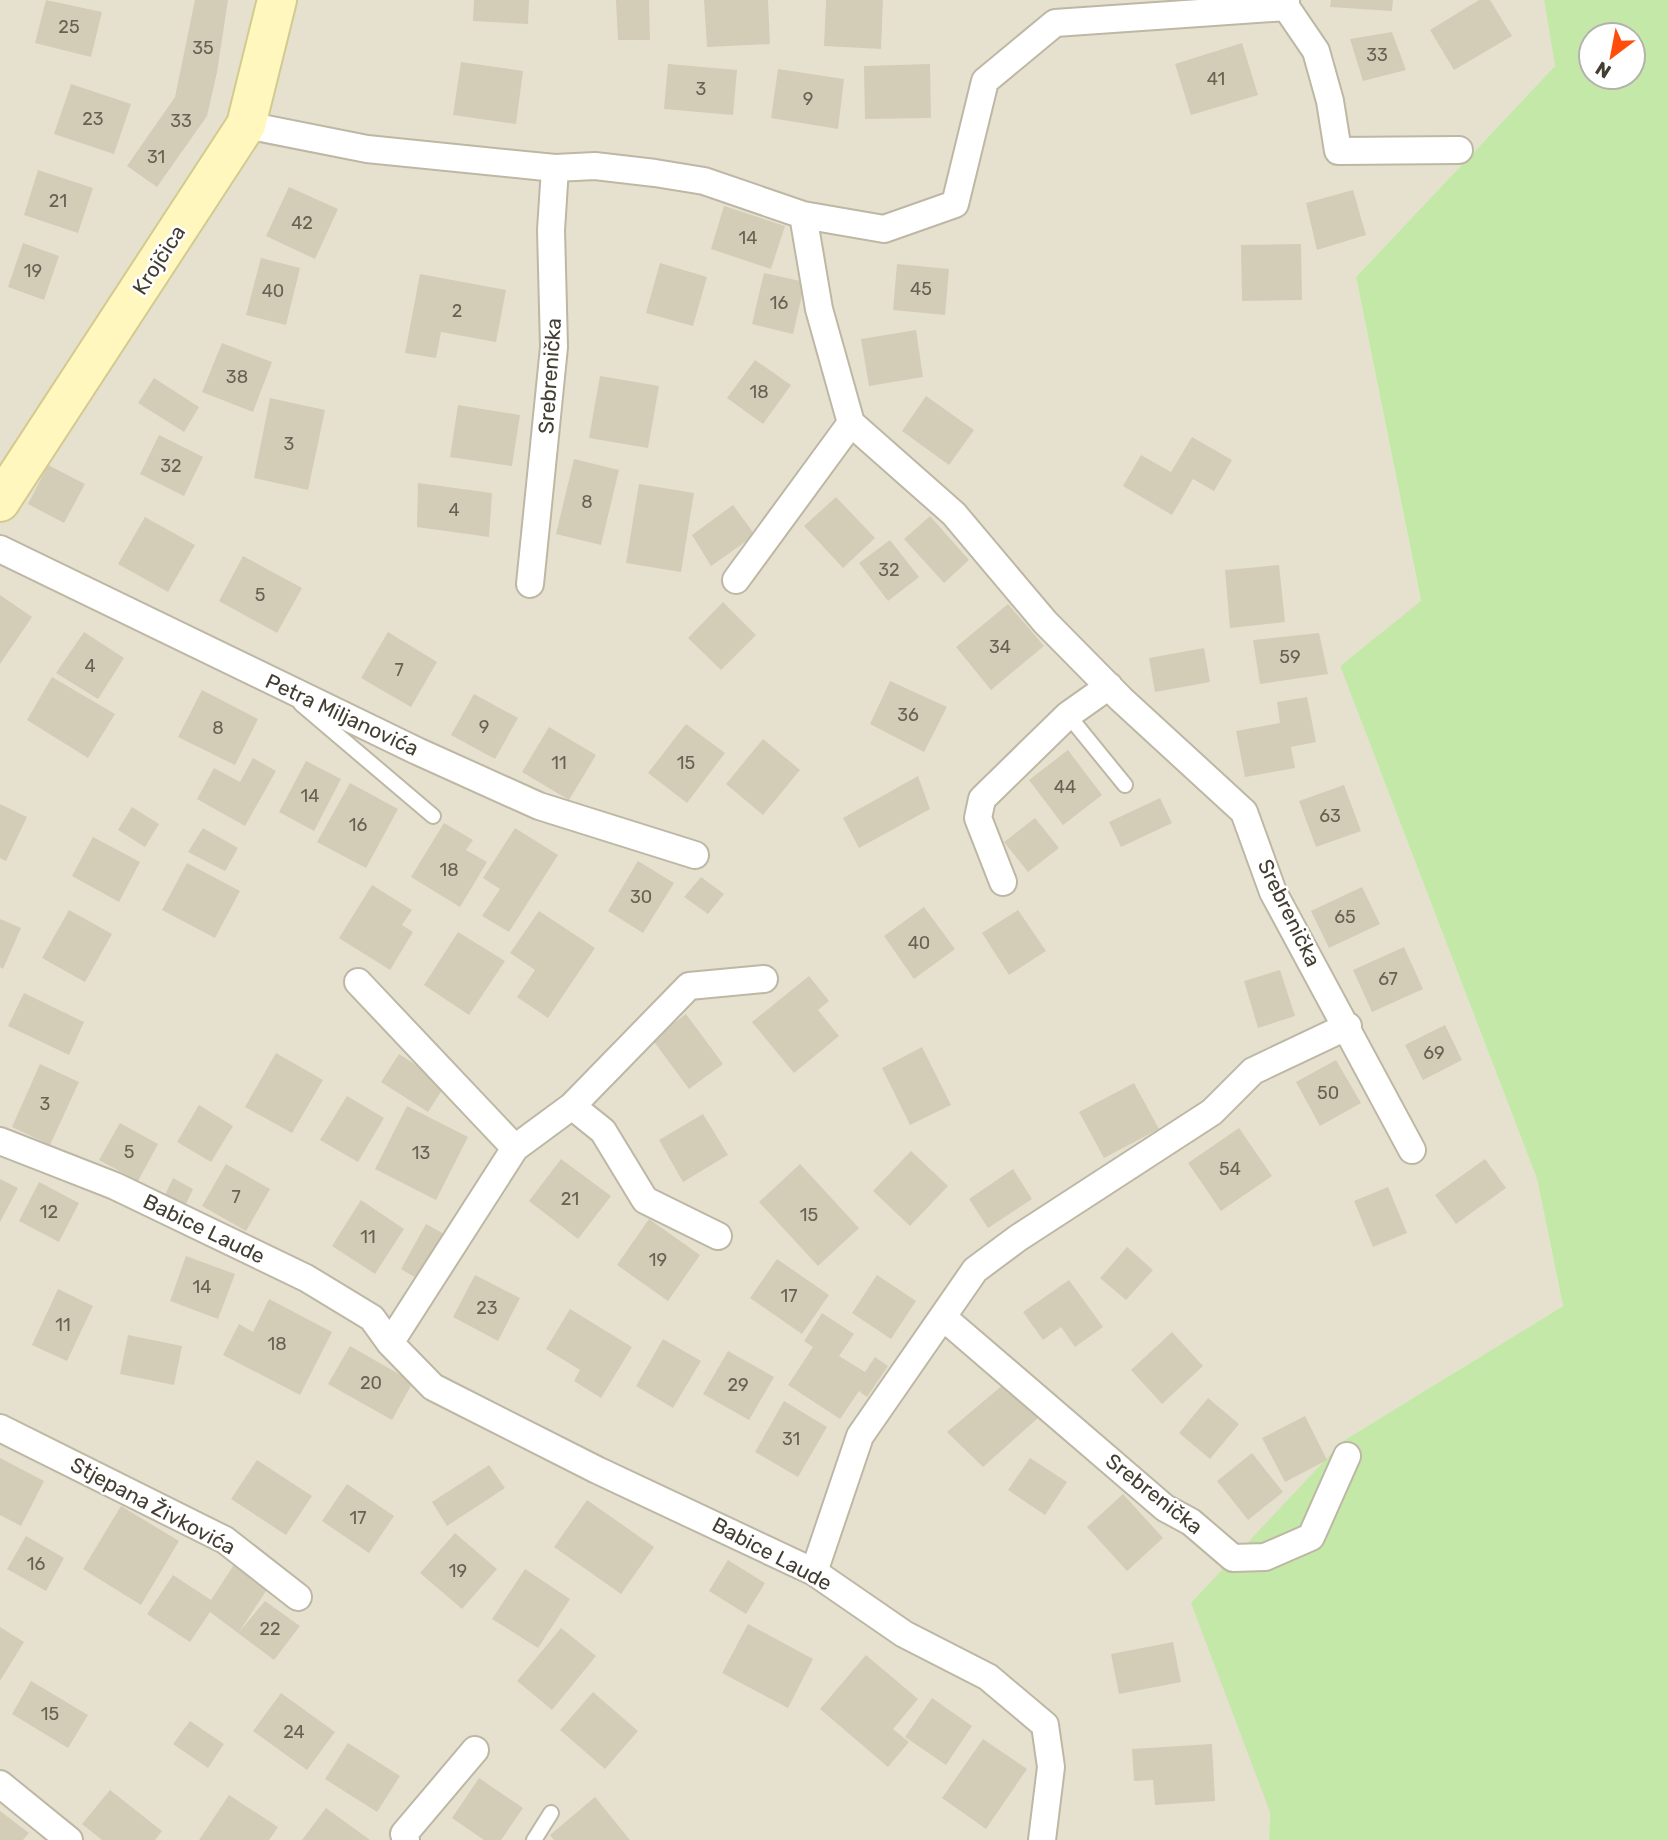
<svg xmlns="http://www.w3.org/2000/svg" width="1668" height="1840" font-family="Rubik,sans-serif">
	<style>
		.residential { fill: #e6e1cf }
		.green { fill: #c3e8a8; fill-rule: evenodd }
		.building { fill: #d3ccb7 }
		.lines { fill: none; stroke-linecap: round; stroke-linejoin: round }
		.service-casing { stroke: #bdb7a4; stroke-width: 18 }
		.minor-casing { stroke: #bdb7a4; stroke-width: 30 }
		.secondary-casing { stroke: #d3ca8f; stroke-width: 42 }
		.service { stroke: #fff; stroke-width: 14 }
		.minor { stroke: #fff; stroke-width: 26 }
		.secondary { stroke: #fff7be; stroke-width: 38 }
		.labels { text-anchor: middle; stroke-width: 5; stroke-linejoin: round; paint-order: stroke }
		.number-label { font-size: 18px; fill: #676253 }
		.street-label { font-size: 21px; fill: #433e32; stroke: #fff }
	</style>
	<rect width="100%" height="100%" fill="#f1efe2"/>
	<path class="residential" d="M0,0h1544l11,66 -199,211 65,325 -81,64 197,513 26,127 -220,135 -73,371 -1,28h-1269z"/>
	<path class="green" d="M1544,0h124v1840h-399l1,-28 -79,-209 152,-162 220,-135 -26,-127 -197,-513 81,-65 -65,-324 199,-211zM1591,35h42v42h-42z"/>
	<path class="building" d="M46,0l56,12 -11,45 -56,-14z
		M195,0h33l-11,72 -10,44 -50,71 -30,-21 48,-69z
		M474,0h55l-1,24 -55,-3z
		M616,0h33l1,40h-32z
		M704,0h64l2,44 -63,3z
		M826,0h57l-2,49 -57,-3z
		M1331,0h62l-1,11 -62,-4z
		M1479,0h11l22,36 -58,34 -24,-40z
		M1392,32l14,38 -43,11 -13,-42z
		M1242,43l16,52 -67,20 -16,-51z
		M461,62l62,9 -7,53 -63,-9z
		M668,64l69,6 -4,45 -69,-6z
		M930,64l1,54 -66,1 -1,-53z
		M778,69l66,10 -6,50 -67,-11z
		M71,84l60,20 -17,50 -60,-20z
		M38,170l55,18 -15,45 -54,-18z
		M289,187l49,22 -23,50 -49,-23z
		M1353,190l13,45 -49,15 -11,-47z
		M724,206l61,20 -14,43 -60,-20z
		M23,243l36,13 -15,44 -36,-13z
		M1301,244l1,56 -60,1 -1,-56z
		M261,258l39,10 -14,57 -40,-10z
		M660,263l47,14 -14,49 -47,-13z
		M897,264l52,5 -4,46 -52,-5z
		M764,273l41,9 -12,52 -41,-10z
		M420,274l86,16 -10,52 -55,-10 -5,26 -31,-5z
		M916,330l7,47 -54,9 -8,-47z
		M222,343l50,19 -19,50 -51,-20z
		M755,360l36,25 -28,39 -36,-26z
		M600,376l59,10 -11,62 -59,-10z
		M154,378l45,29 -15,25 -46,-29z
		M926,396l48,34 -25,35 -47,-34z
		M270,398l55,12 -17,80 -54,-12z
		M458,405l62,10 -8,51 -62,-9z
		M159,435l44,22 -19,39 -44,-22z
		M1192,437l40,23 -18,31 -21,-12 -21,36 -49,-29 18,-31 30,17z
		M574,459l45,11 -18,75 -45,-11z
		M48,465l37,19 -21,39 -36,-19z
		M418,483l74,10 -3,44 -72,-10z
		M639,484l55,9 -13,79 -55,-9z
		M836,497l39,41 -32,30 -39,-42z
		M733,505l22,30 -44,31 -19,-31z
		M930,516l39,44 -25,23 -40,-44z
		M145,517l50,28 -27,47 -50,-28z
		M890,540l29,37 -31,24 -29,-38z
		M243,556l59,32 -25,45 -58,-32z
		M1279,565l6,57 -55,6 -5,-58z
		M0,595l32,22 -32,47z
		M723,602l33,33 -35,35 -33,-32z
		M1008,604l36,42 -53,44 -35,-43z
		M84,632l40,26 -26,41 -42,-26z
		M388,632l49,30 -26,45 -50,-29z
		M1319,633l9,41 -68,10 -7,-44z
		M1204,648l6,34 -55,10 -6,-34z
		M52,677l63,37 -27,44 -61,-38z
		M890,681l57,26 -23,45 -54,-28z
		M202,690l56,29 -23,46 -57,-28z
		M474,694l44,24 -23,41 -44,-24z
		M1307,697l9,45 -25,5 4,21 -50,9 -9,-46 44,-8 -3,-21z
		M686,724l39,29 -38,50 -39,-30z
		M549,727l47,28 -27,45 -47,-28z
		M763,739l37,31 -37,45 -37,-31z
		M1068,750l34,45 -39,30 -34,-45z
		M253,758l23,13 -31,55 -48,-27 17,-31 26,14z
		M306,761l35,18 -27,52 -35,-19z
		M918,776l12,33 -71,39 -16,-30z
		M350,783l48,26 -32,59 -49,-26z
		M1344,785l17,46 -45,16 -17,-46z
		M1160,798l12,25 -51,24 -12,-25z
		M0,804l27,13 -21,44 -6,-3z
		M132,807l27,17 -14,23 -27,-17z
		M1035,818l24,30 -31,24 -24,-30z
		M444,823l29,17 -7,10 21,12 -27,45 -49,-30z
		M203,828l35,20 -13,23 -37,-19z
		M515,828l43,27 -49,77 -27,-16 18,-27 -17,-11z
		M93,837l47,25 -21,40 -47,-26z
		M638,861l36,22 -31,50 -35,-22z
		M187,863l53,28 -25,47 -53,-28z
		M701,877l23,17 -16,20 -24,-17z
		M372,885l40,25 -10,15 11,7 -23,38 -51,-32z
		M1362,887l18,37 -51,24 -18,-37z
		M924,907l31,42 -41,30 -30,-43z
		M69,910l43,24 -27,48 -43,-24z
		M1018,910l28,41 -37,24 -27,-42z
		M539,911l56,37 -47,70 -31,-21 18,-27 -25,-17z
		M0,919l21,9 -18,41 -3,-2z
		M458,932l47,29 -36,54 -45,-30z
		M1404,947l19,42 -51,23 -19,-42z
		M1280,970l15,46 -37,12 -14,-47z
		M809,976l20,25 -11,9 21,26 -45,37 -42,-51z
		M24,993l60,29 -15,33 -61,-29z
		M686,1014l37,50 -34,25 -37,-50z
		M1445,1025l17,35 -39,20 -18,-35z
		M922,1047l29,58 -41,20 -28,-57z
		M276,1053l47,27 -31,53 -47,-26z
		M399,1054l47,30 -18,28 -47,-30z
		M1336,1060l25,43 -41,23 -24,-44z
		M40,1064l39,18 -29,63 -38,-18z
		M1134,1083l25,46 -55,29 -25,-46z
		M347,1096l37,22 -26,44 -38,-22z
		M199,1105l34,21 -22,36 -34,-20z
		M407,1106l61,31 -32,63 -61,-31z
		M703,1114l25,41 -45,27 -24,-42z
		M120,1123l38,21 -20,37 -39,-21z
		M1239,1128l33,48 -51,35 -33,-48z
		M911,1151l37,35 -38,40 -37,-35z
		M561,1159l50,37 -33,43 -49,-38z
		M1485,1159l21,29 -50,36 -21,-29z
		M226,1164l44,25 -24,42 -44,-25z
		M800,1164l59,64 -41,38 -59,-64z
		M1013,1169l19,30 -44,29 -19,-29z
		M173,1178l20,11 -10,21 -20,-11z
		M0,1179l18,9 -18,34z
		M39,1182l40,21 -20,39 -40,-21z
		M1388,1187l19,46 -34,14 -19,-46z
		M361,1200l43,29 -29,45 -43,-28z
		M649,1219l51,36 -32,46 -51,-36z
		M426,1224l18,10 -26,45 -17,-10z
		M1127,1247l26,23 -27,30 -26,-22z
		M186,1256l49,18 -17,45 -48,-18z
		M777,1259l52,36 -27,39 -52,-36z
		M475,1275l45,23 -22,43 -45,-24z
		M877,1275l39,26 -25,38 -39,-26z
		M1069,1280l34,47 -28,20 -14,-20 -18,13 -20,-28z
		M58,1289l35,17 -26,55 -35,-16z
		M269,1299l63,33 -32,63 -77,-40 16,-31 14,8z
		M570,1309l62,38 -31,51 -27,-17 6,-11 -34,-21z
		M822,1313l32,21 -15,22 26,16 10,-15 13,9 -21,31 -8,-6 -19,28 -52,-34 25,-38 -9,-6z
		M1172,1332l31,34 -41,38 -31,-34z
		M128,1335l54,11 -8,39 -54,-11z
		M663,1339l38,22 -28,47 -37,-22z
		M350,1346l63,36 -21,38 -64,-36z
		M728,1351l46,26 -25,43 -46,-26z
		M1004,1384l34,34 -55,49 -36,-35z
		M1208,1398l31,26 -29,35 -31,-26z
		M784,1401l43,26 -29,50 -43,-25z
		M1305,1416l22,44 -42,22 -23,-44z
		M1252,1453l31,39 -35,28 -31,-39z
		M0,1458l44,23 -23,45 -21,-11z
		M1030,1458l37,24 -22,33 -37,-25z
		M257,1460l55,36 -26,39 -55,-36z
		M489,1465l16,23 -58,38 -15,-24z
		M347,1484l47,32 -25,37 -47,-32z
		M1123,1494l40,44 -36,33 -40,-44z
		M587,1500l67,47 -33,47 -67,-47z
		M121,1506l58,35 -38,64 -58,-36z
		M455,1533l42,36 -35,40 -42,-36z
		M26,1536l38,22 -18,33 -39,-22z
		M728,1560l37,23 -19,31 -37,-23z
		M235,1563l35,22 -31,47 26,-31 35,25 -26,34 -64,-48 -20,30 -43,-28 26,-39 38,25z
		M525,1569l45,30 -32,49 -46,-29z
		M748,1624l65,35 -25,49 -66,-35z
		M0,1627l24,15 -24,39z
		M561,1628l35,28 -44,54 -35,-29z
		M1173,1642l8,40 -62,12 -8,-40z
		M866,1655l52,44 -25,30 16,13 -21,25 -68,-58z
		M31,1681l57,34 -20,33 -56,-34z
		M593,1692l45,39 -33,38 -45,-39z
		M281,1693l54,39 -28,38 -54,-39z
		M932,1698l40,28 -26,39 -41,-28z
		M190,1721l34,23 -16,24 -35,-24z
		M983,1739l44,30 -41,60 -44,-31z
		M348,1743l52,33 -23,36 -52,-33z
		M1212,1744l3,57 -60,4 -2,-25 -19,1 -2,-32z
		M479,1778l44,30 -22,32h-17l-32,-22z
		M110,1790l52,41 -7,9h-53l-20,-16z
		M229,1795l49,32 -9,13h-70z
		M595,1797l35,43h-76l-4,-5z
		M326,1808l44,32h-68z
		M0,1811l29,22 -6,7h-23z"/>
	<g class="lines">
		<defs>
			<path id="service" d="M301,704l132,112
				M1068,715l57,70
				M534,1840l17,-27"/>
			<path id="minor" d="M1286,7l30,44 14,50 8,50 121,-1
				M246,125l121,24 188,19 40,-2 60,7 49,8 99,34 81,14 71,-25 30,-123 70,-58 231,-16v-7
				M803,215l16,94 32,114 103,91 91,108 76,77 123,113 29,80 139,258
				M0,549l417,202 122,55 156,49
				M736,580l115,-157
				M530,584l24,-237 -3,-117 4,-62
				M1003,882l-25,-64 4,-19 86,-84 41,-29
				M358,982l157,166
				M572,1106l117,-120 75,-7
				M0,1141l115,45 191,92 66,40 18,25 43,44 164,83 217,102 90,62 84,43 57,48 6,42 -9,73
				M944,1318l221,190 26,14 42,36 32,-1 46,-20 36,-81
				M390,1343l125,-195 57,-42 31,25 42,69 73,36
				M0,1428l225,112 73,57
				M814,1572l46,-136 115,-166 43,-32 194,-126 41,-41 95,-45
				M0,1784l69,56
				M406,1840l-2,-6 71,-84"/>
			<path id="secondary" d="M0,502l246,-377 31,-125"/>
		</defs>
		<use href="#service" class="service-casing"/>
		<use href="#minor" class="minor-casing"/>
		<use href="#secondary" class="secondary-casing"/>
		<use href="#service" class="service"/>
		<use href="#minor" class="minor"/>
		<use href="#secondary" class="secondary"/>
	</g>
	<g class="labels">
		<g class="number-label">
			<text x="69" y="33">25</text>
			<text x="203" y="54">35</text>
			<text x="1377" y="61">33</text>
			<text x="1216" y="85">41</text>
			<text x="701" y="95">3</text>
			<text x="808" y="105">9</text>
			<text x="93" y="125">23</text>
			<text x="181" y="127">33</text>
			<text x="156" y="163">31</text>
			<text x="58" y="207">21</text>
			<text x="302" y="229">42</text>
			<text x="748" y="244">14</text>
			<text x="33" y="277">19</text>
			<text x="921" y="295">45</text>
			<text x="273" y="297">40</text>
			<text x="779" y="309">16</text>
			<text x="457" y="317">2</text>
			<text x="237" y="383">38</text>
			<text x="759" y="398">18</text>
			<text x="289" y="450">3</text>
			<text x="171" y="472">32</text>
			<text x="587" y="508">8</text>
			<text x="454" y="516">4</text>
			<text x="889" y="576">32</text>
			<text x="260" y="601">5</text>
			<text x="1000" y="653">34</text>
			<text x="1290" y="663">59</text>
			<text x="90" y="672">4</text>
			<text x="399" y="676">7</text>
			<text x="908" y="721">36</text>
			<text x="484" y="733">9</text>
			<text x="218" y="734">8</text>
			<text x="559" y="769">11</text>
			<text x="686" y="769">15</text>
			<text x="1065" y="793">44</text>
			<text x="310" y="802">14</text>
			<text x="1330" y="822">63</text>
			<text x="358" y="831">16</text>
			<text x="449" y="876">18</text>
			<text x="641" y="903">30</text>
			<text x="1345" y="923">65</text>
			<text x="919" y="949">40</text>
			<text x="1388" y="985">67</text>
			<text x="1434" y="1059">69</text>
			<text x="1328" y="1099">50</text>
			<text x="45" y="1110">3</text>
			<text x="129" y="1158">5</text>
			<text x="421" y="1159">13</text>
			<text x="1230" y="1175">54</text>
			<text x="236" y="1203">7</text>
			<text x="570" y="1205">21</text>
			<text x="49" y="1218">12</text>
			<text x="809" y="1221">15</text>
			<text x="368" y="1243">11</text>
			<text x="658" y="1266">19</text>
			<text x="202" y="1293">14</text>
			<text x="789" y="1302">17</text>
			<text x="487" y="1314">23</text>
			<text x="63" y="1331">11</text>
			<text x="277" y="1350">18</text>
			<text x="371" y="1389">20</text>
			<text x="738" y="1391">29</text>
			<text x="791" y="1445">31</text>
			<text x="358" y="1524">17</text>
			<text x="36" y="1570">16</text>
			<text x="458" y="1577">19</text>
			<text x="270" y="1635">22</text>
			<text x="50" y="1720">15</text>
			<text x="294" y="1738">24</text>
		</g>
		<g class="street-label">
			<text transform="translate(159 260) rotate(-57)" y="7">Krojčica</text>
			<text transform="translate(550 376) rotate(-86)" y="7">Srebrenička</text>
			<text transform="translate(342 715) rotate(25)" y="7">Petra Miljanovića</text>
			<text transform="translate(1289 913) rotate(64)" y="7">Srebrenička</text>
			<text transform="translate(204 1229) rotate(26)" y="7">Babice Laude</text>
			<text transform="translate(1154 1494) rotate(38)" y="7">Srebrenička</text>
			<text transform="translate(153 1506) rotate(28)" y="7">Stjepana Živkovića</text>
			<text transform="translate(772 1554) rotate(28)" y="7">Babice Laude</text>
		</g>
	</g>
	<g transform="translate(1612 56) rotate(212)"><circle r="33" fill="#ffffff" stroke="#b4b2ad" stroke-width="2"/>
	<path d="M0-5L12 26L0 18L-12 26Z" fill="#ff4e0b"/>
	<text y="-10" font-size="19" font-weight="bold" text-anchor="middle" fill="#433e32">N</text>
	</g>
</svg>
